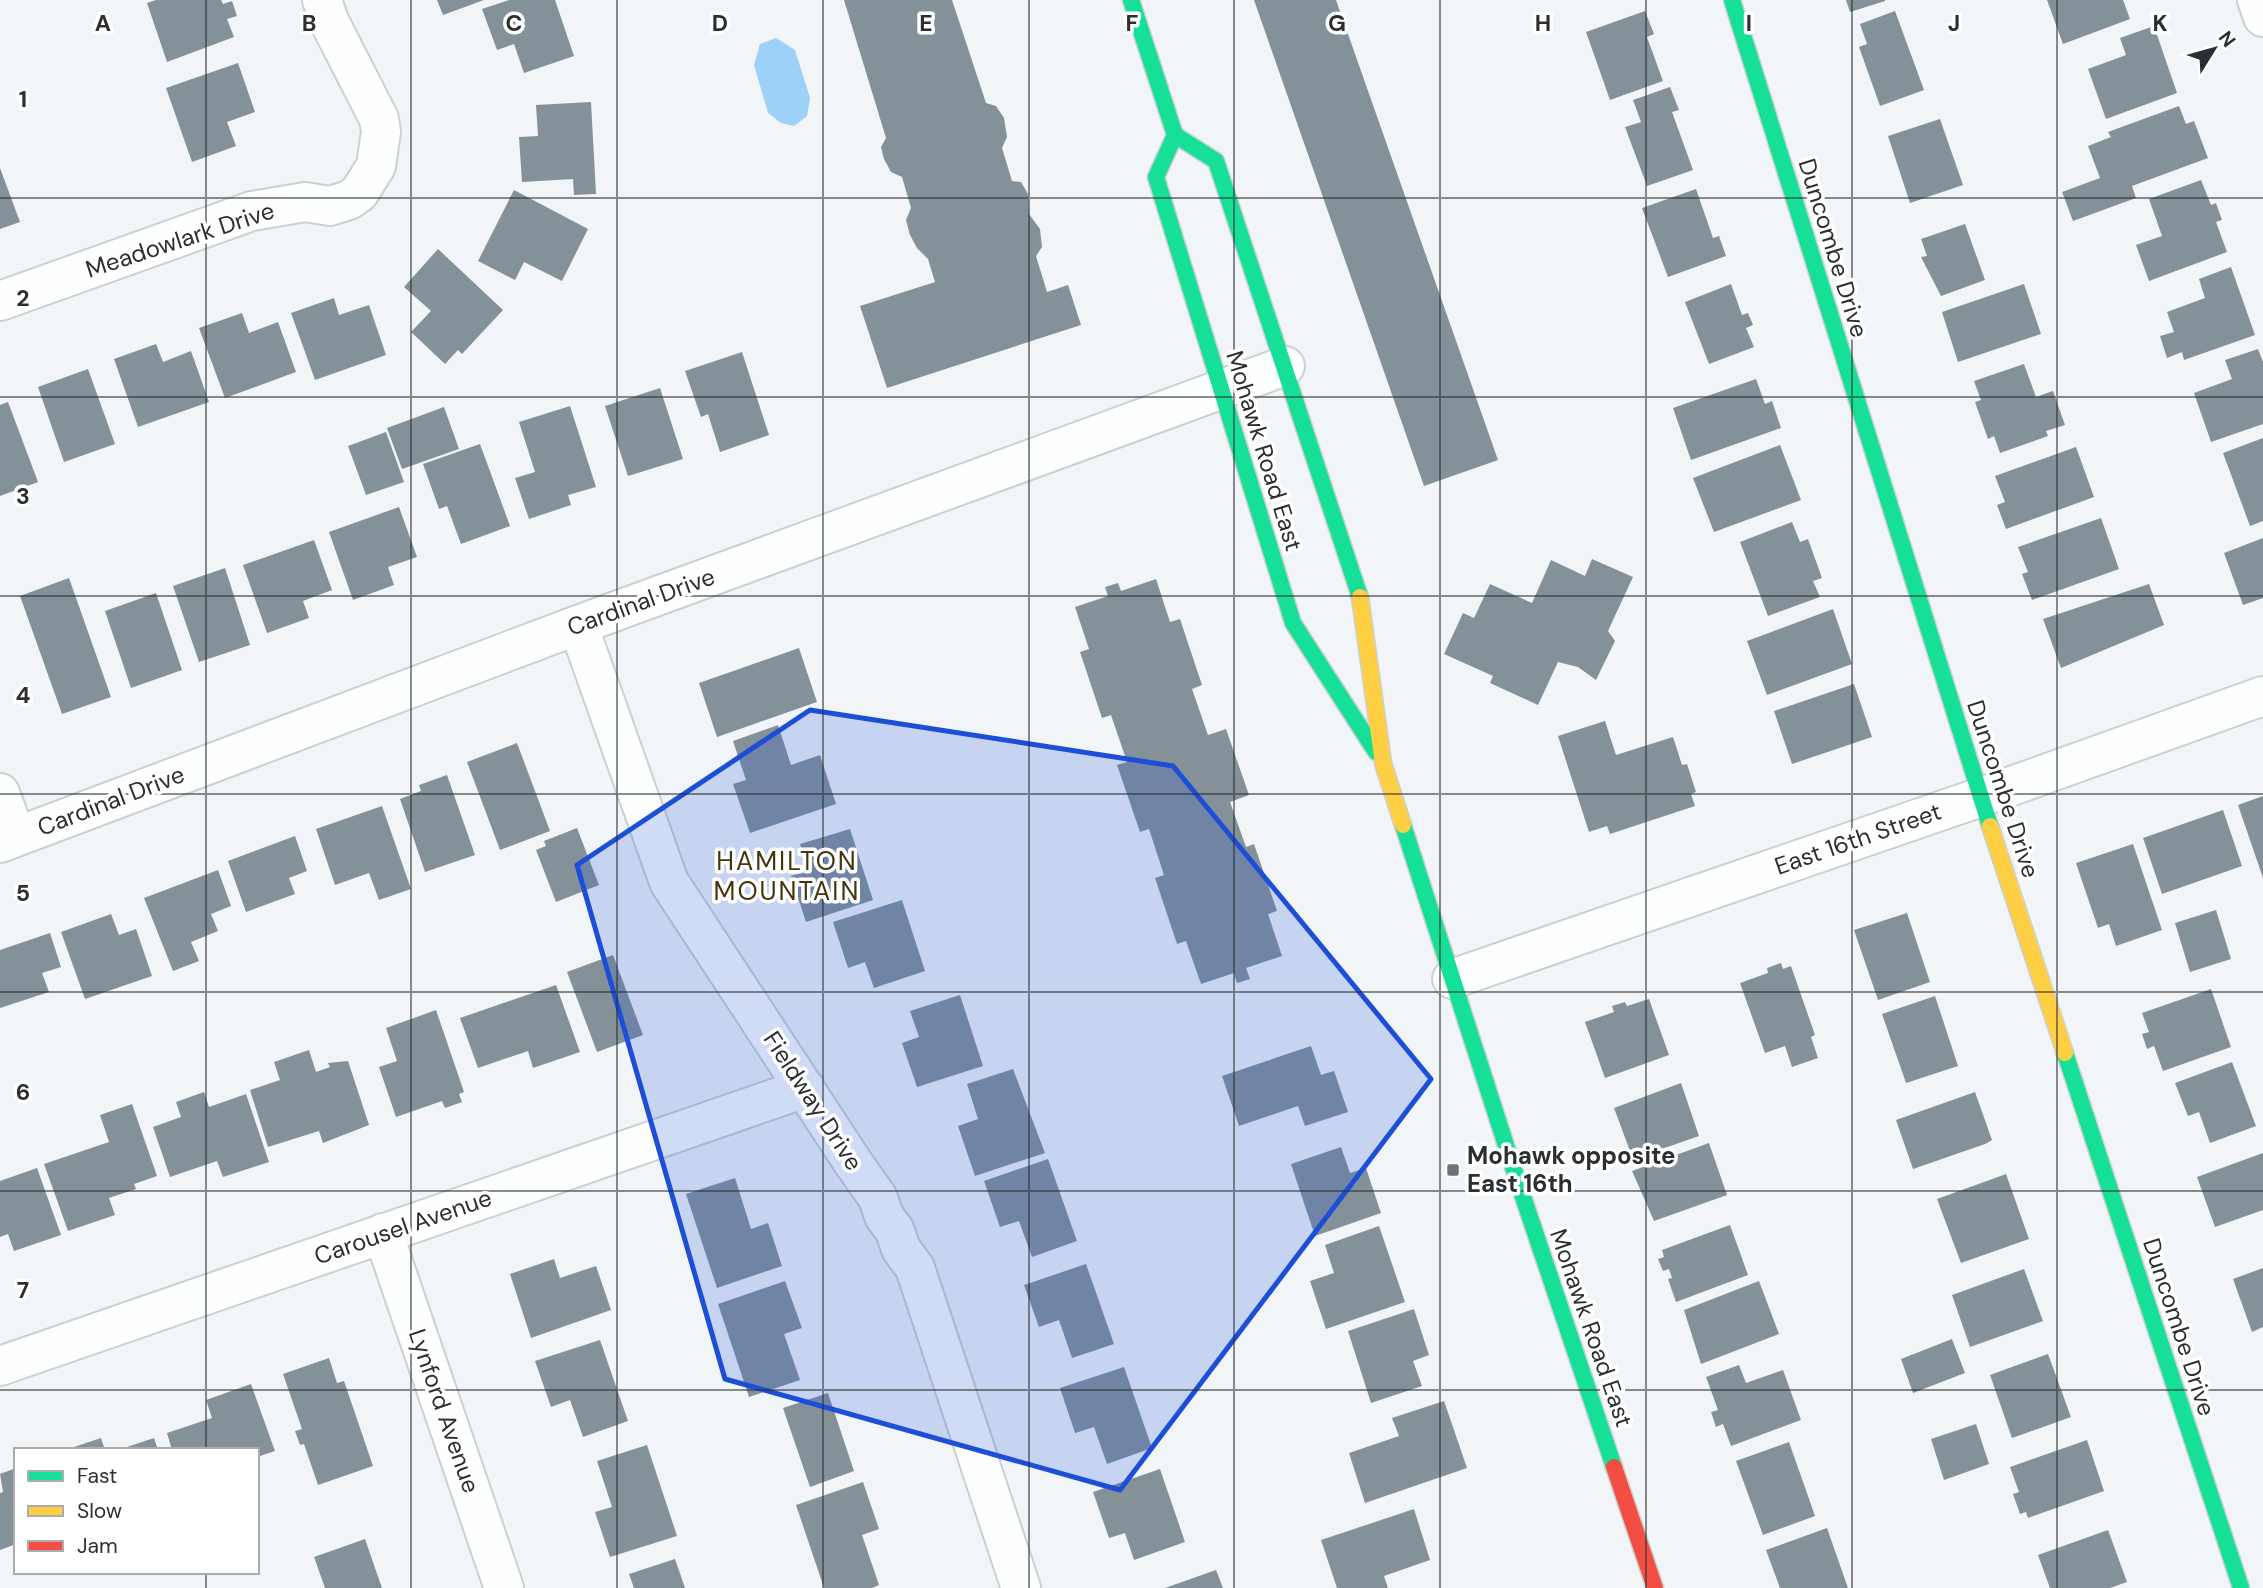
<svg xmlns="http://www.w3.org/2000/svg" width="2263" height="1588" font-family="'DM Sans',sans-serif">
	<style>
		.water { fill: #9ed1f7 }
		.building { fill: #859199 }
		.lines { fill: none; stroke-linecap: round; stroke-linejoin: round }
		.street-casing { stroke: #cdd0d2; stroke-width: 42 }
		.fast-casing { stroke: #cdd0d2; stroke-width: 19 }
		.slow-casing { stroke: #cdd0d2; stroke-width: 19 }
		.jam-casing { stroke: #cdd0d2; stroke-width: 19 }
		.street { stroke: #fdfefe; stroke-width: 38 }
		.fast { stroke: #16e098; stroke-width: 16 }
		.slow { stroke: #ffcf43; stroke-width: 16 }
		.jam { stroke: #f24e42; stroke-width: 16 }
		.marked { fill: #1d4ed8; fill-opacity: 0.2; stroke: #1d4ed8; stroke-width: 5; stroke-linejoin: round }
		.grid { fill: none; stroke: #2c2f31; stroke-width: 2; stroke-opacity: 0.55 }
		.poi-dot { fill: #717477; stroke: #fff; stroke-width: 2.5 }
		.labels { text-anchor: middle; stroke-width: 7; stroke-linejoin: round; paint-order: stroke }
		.street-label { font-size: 24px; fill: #2c2f31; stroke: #fff }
		.poi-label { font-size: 24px; font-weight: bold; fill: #2c2f31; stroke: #fff; text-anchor: start }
		.neighbourhood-label { font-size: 26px; letter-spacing: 2px; fill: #43360d; stroke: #fff }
		.grid-label { font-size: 23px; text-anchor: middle; font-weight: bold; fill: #2c2f31; stroke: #fff; stroke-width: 7; stroke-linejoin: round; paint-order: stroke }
	</style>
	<rect width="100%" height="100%" fill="#f1f5f8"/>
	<path class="water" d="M776,38l19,12 15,48 -3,18 -13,10 -13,-3 -13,-10 -14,-48 6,-21z"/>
	<path class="building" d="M156,0h65l2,4 9,-3 5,15 -10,3 7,18 -67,25 -20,-59z
		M437,0h47l-41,15z
		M509,0h46l19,56 -50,17 -10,-29 -17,6 -15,-41z
		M844,0h108l34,103 10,3 8,12 3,19 -5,11 10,33 9,1 7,12 1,20 11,15 2,18 -6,9 11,36 21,-7 13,40 -194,63 -27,-82 75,-24 -7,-23 -11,-11 -7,-13 -4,-15 5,-12 -9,-31 -11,-5 -7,-13 -3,-12 5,-9z
		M1254,0h82l162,460 -74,26z
		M1846,0h39v1l-35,11z
		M2047,0h76l7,19 -67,25z
		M1645,11l9,23 -7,3 16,44 -53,19 -24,-68z
		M1895,11l29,79 -44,16 -21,-59 8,-3 -7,-20z
		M2154,26l23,67 -71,26 -18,-50 38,-14 -6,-17z
		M238,63l17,49 -28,10 9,24 -44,16 -26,-74z
		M1670,87l9,23 -7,2 21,58 -46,16 -22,-59 16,-5 -8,-22z
		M591,102l5,92 -22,1 -1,-16 -51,3 -3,-45 19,-1 -2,-31z
		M2179,106l7,18 8,-3 14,37 -76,28 4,12 -63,23 -11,-29 38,-14 -12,-32 23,-9 -3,-5z
		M1940,119l23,66 -53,18 -22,-67z
		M0,168l20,54 -20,7z
		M2201,180l10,25 5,-2 6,17 -6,2 11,30 -78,29 -13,-36 26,-9 -13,-37z
		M1696,189l17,49 6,-2 7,20 -58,21 -26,-69z
		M514,190l74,39 -26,52 -38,-19 -9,18 -37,-19z
		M1965,224l20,56 -44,16 -20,-39 6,-1 -6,-17z
		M438,249l65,61 -41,44 -4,-4 -13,14 -34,-32 20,-21 -27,-24z
		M2231,267l24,68 -71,25 -2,-8 -15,6 -7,-22 14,-4 -7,-20 38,-14 -6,-19z
		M1731,284l11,31 6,-2 5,12 -7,3 8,19 -45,17 -24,-62z
		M2024,284l17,50 -83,28 -16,-50z
		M334,298l5,17 30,-10 17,50 -71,25 -24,-67z
		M242,313l7,20 29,-11 18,50 -71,26 -26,-70z
		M156,344l7,18 28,-11 18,51 -71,25 -24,-68z
		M2258,349l5,13v62l-52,18 -17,-49 38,-14 -7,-19z
		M742,352l27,83 -49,17 -12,-38 -7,3 -16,-46z
		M2024,364l12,33 17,-6 12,34 -19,6 2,5 -48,17 -6,-17 -6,3 -13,-37 6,-2 -7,-19z
		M88,369l27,75 -51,18 -26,-75z
		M1756,379l9,25 7,-3 9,27 -90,32 -18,-52z
		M660,388l23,71 -55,17 -23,-70z
		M8,402l30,80 -38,14v-91z
		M570,406l26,81 -28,8 3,10 -42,14 -14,-41 20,-6 -16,-50z
		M444,407l15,42 -57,20 -15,-41z
		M386,432l18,50 -38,13 -18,-49z
		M2263,438v83l-13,5 -27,-73z
		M480,444l30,82 -49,18 -14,-38 -8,3 -16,-45z
		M1780,445l21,55 -87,32 -21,-54z
		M2076,447l18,50 -88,32 -9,-24 8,-3 -10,-26z
		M399,507l18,50 -29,10 6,18 -41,15 -24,-68z
		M2101,518l18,51 -87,31 -10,-26 6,-2 -10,-25z
		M1792,522l8,20 8,-3 14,39 -9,3 7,16 -52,19 -28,-74z
		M2263,538v60l-20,7 -19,-52z
		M314,540l18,50 -29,11 6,17 -42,15 -24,-68z
		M1592,559l41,18 -25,54 7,10 -19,39 -18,-13 -20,-5 -20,43 -48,-22 3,-7 -49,-22 19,-41 11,5 16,-34 42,19 19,-43 34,16z
		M225,568l25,77 -51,17 -26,-76z
		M69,578l42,119 -49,17 -42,-118z
		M1156,579l14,43 10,-3 22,66 -10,4 16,46 18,-6 23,66 -19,7 16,45 8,-3 23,67 -9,3 14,42 -36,12 4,11 -13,4 -3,-10 -33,11 -15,-43 -9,3 -22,-66 9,-3 -15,-46 -9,3 -23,-67 10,-3 -16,-47 -9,3 -22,-66 9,-3 -14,-42 33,-11 -3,-9 13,-4 3,8z
		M2149,584l15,41 -103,43 -18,-49z
		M156,593l26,77 -51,18 -26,-77z
		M1833,609l19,55 -85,31 -20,-54z
		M799,648l18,54 -100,35 -18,-54z
		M1854,684l18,53 -80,27 -18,-53z
		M1605,721l11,34 57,-18 9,28 5,-1 9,28 -5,2 4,12 -85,28 -3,-8 -18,6 -31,-96z
		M778,725l13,40 29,-10 16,49 -86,29 -17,-49 13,-4 -13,-39z
		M517,743l33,88 -50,19 -33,-88z
		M447,775l28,80 -50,17 -25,-73 21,-8 -2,-6z
		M2263,796v82l-25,-73z
		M382,806l29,83 -32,11 -10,-27 -34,12 -19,-56z
		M2223,810l19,56 -80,28 -19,-56z
		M577,828l22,57 -43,17 -20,-52 10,-4 -2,-5z
		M850,829l23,71 -67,22 -15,-46 17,-5 -8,-27z
		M295,836l12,35 -18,7 6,16 -49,18 -18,-51z
		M2133,844l29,86 -46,16 -7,-22 -11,4 -22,-65z
		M218,870l13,36 -20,8 7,17 -27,11 8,19 -26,10 -29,-73z
		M902,900l23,71 -51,17 -9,-26 -17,6 -15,-46z
		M2216,910l15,49 -41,13 -15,-49z
		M1907,913l23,69 -52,18 -24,-70z
		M111,914l8,21 17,-6 16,47 -67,23 -24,-67z
		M50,933l11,34 -19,6 7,19 -49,16v-58z
		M613,955l30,80 -46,17 -30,-80z
		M1781,963l2,6 8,-3 24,69 -4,2 7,21 -26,9 -7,-21 -20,7 -25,-70 28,-10 -1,-5z
		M556,985l24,67 -47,16 -5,-17 -50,17 -18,-50z
		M2211,989l20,58 -68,24 -9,-25 -7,3 -5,-15 7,-2 -7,-19z
		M960,995l23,71 -66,21 -15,-44 17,-6 -9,-26z
		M1935,996l23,70 -52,17 -24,-69z
		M1649,999l20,56 -64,23 -20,-56 29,-10 -2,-6 13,-4 2,4z
		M436,1010l28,82 -5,2 3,8 -17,6 -3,-7 -46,16 -17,-50 18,-6 -11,-33z
		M1311,1046l10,29 13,-4 14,41 -43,14 -7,-20 -59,20 -17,-50z
		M309,1050l7,22 14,-5 -2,-4 20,-2 21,64 -46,18 -4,-12 -51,16 -18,-57 30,-10 -6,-18z
		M2232,1062l24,64 -46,17 -11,-31 -11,4 -13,-33z
		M1013,1069l32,84 -70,23 -17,-50 20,-7 -11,-35z
		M1681,1083l18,53 -66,23 -19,-51z
		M204,1092l5,15 37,-13 23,68 -46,15 -6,-16 -47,16 -17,-50 28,-10 -5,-15z
		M1975,1092l17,48 -7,4 -72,25 -17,-49z
		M132,1104l25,72 -23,8 2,5 -27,9 6,17 -47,16 -24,-67 65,-22 -9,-27z
		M1709,1143l18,52 -73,26 -22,-50z
		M1341,1147l9,26 16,-5 15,45 -66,23 -24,-72z
		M2263,1153v57l-48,17 -18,-50z
		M1048,1159l29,82 -45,16 -13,-36 -19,6 -16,-46z
		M37,1168l24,67 -47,16 -6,-17 -8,3v-56z
		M2006,1174l23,65 -68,24 -24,-64z
		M735,1178l16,51 17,-6 14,43 -65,22 -31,-94z
		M1730,1225l18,50 -72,27 -8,-23 4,-1 -3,-9 -6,2 -5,-12 6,-2 -2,-7z
		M1379,1226l26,76 -79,27 -16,-48 24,-8 -9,-28z
		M554,1259l6,19 36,-12 15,44 -80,28 -21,-64z
		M1086,1264l28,80 -42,14 -13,-38 -20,7 -15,-42z
		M2263,1268v59l-11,5 -19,-53z
		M2024,1269l19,52 -73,26 -18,-52z
		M785,1281l17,47 -18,6 16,46 -51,17 -31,-93z
		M1759,1281l20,53 -78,30 -17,-54z
		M1414,1309l15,46 -16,6 9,25 -51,17 -23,-72z
		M1952,1339l13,34 -52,20 -12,-34z
		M600,1340l28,81 -45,16 -13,-37 -19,7 -16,-46z
		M2048,1354l23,63 -59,21 -22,-63z
		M329,1358l8,25 7,-2 29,85 -55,19 -14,-41 -4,1 -5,-14 7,-2 -19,-55z
		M1739,1365l7,18 37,-13 18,50 -70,26 -8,-22 -7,3 -5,-15 7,-2 -12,-33z
		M1124,1367l28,81 -45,16 -13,-37 -19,6 -15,-45z
		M251,1384l24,67 -18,6v-7h-85l-5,-17 45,-15 -6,-18z
		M828,1393l26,78 -44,16 -27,-79z
		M1444,1401l23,67 -102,35 -16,-50 50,-17 -7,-18z
		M1976,1424l13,40 -45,16 -13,-41z
		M101,1438l4,12h-37v-1z
		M154,1438l4,12h-37v-1z
		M2087,1440l17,51 -76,27 -2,-6 -6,2 -7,-20 6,-2 -9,-25z
		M1789,1442l26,74 -52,19 -27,-74z
		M647,1445l30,91 -67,21 -15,-45 17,-5 -15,-46z
		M16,1468v76l-16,6v-57l3,-1 -3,-18z
		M1160,1469l25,73 -51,18 -9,-27 -16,5 -16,-46z
		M863,1482l16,47 -17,6 17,50 -7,3h-48l-28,-83z
		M1414,1509l16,51 -46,16 4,12h-51l-16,-48z
		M1827,1528l21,60h-68l-14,-38z
		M2108,1530l19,52 -17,6h-60l-12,-33z
		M365,1539l17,49h-57l-11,-31z
		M675,1559l10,29h-51l-5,-14z
		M1216,1570l7,18h-58z"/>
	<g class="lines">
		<defs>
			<path id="street" d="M2257,0l6,17
				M0,301l252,-90 53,-9 25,4 19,-6 10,-7 17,-27 5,-34 -2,-13 -50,-98 -7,-21
				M578,625l91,257 185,282 24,34 6,18 11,15 6,18 14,19 106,320
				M0,793l16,44
				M0,843l578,-218 707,-259
				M1452,979l529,-182 282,-101
				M383,1233l121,355
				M0,1366l805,-278"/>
			<path id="fast" d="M1131,0l44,135 41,26 144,436
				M1732,0l258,826
				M1175,135l-19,42 137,446 83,129
				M1403,825l108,336 103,306
				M2065,1053l176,535"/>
			<path id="slow" d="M1360,597l23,166 20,62
				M1990,826l75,227"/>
			<path id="jam" d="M1614,1467l41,121"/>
		</defs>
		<use href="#street" class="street-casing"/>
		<use href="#fast" class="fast-casing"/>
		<use href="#slow" class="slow-casing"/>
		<use href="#jam" class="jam-casing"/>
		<use href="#street" class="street"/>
		<use href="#fast" class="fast"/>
		<use href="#slow" class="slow"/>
		<use href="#jam" class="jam"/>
	</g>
	<path class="marked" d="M810,710l363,56 258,313 -311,411 -395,-111 -148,-514z"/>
	<path class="grid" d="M206,0v1450M411,0v1588M617,0v1588M823,0v1588M1029,0v1588M1234,0v1588M1440,0v1588M1646,0v1588M1852,0v1588M2057,0v1588M0,198h2263M0,397h2263M0,596h2263M0,794h2263M0,992h2263M0,1191h2263M0,1390h2263M206,1572v16"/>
	<rect class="poi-dot" x="1446" y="1163" width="14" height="14" rx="3.5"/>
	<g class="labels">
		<g class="street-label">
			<text transform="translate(180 240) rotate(-18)" y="8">Meadowlark Drive</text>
			<text transform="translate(1833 248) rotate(73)" y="8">Duncombe Drive</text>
			<text transform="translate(1264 451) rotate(73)" y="8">Mohawk Road East</text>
			<text transform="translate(641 602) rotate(-20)" y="8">Cardinal Drive</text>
			<text transform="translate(2003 789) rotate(72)" y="8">Duncombe Drive</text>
			<text transform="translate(111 801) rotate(-21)" y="8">Cardinal Drive</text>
			<text transform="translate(1858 839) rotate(-19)" y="8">East 16th Street</text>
			<text transform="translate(813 1101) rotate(57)" y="8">Fieldway Drive</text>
			<text transform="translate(403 1227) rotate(-19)" y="8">Carousel Avenue</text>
			<text transform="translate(2179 1327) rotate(72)" y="8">Duncombe Drive</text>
			<text transform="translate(1591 1328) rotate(71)" y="8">Mohawk Road East</text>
			<text transform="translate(444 1411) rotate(71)" y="8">Lynford Avenue</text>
		</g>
		<g class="poi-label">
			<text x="1467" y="1164">Mohawk opposite<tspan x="1467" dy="28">East 16th</tspan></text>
		</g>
		<g class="neighbourhood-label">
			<text x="787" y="870">HAMILTON<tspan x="787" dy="30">MOUNTAIN</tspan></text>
		</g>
	</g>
	<g class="grid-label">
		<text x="103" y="31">A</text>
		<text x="309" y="31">B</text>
		<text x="514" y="31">C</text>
		<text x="720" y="31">D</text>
		<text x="926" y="31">E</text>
		<text x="1132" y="31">F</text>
		<text x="1337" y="31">G</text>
		<text x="1543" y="31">H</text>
		<text x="1749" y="31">I</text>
		<text x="1954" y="31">J</text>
		<text x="2160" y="31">K</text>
		<text x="23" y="107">1</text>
		<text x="23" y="306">2</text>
		<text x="23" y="504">3</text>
		<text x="23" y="703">4</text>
		<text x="23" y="901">5</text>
		<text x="23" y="1100">6</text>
		<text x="23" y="1298">7</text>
	</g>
	<rect x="14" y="1448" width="245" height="126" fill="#ffffff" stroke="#abacad" stroke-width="2"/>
	<rect x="28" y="1471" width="35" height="10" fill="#16e098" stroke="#abacad" stroke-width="2"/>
	<text x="77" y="1483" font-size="21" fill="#2c2f31">Fast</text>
	<rect x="28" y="1506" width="35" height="10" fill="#ffcf43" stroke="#abacad" stroke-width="2"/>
	<text x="77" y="1518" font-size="21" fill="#2c2f31">Slow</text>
	<rect x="28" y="1541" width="35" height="10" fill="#f24e42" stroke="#abacad" stroke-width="2"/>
	<text x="77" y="1553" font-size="21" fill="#2c2f31">Jam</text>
	<g transform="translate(2214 49) rotate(53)" stroke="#ffffff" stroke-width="5" paint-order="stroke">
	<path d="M0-5L12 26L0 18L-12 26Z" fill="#2c2f31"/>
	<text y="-10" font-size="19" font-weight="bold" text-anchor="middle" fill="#2c2f31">N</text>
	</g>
</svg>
